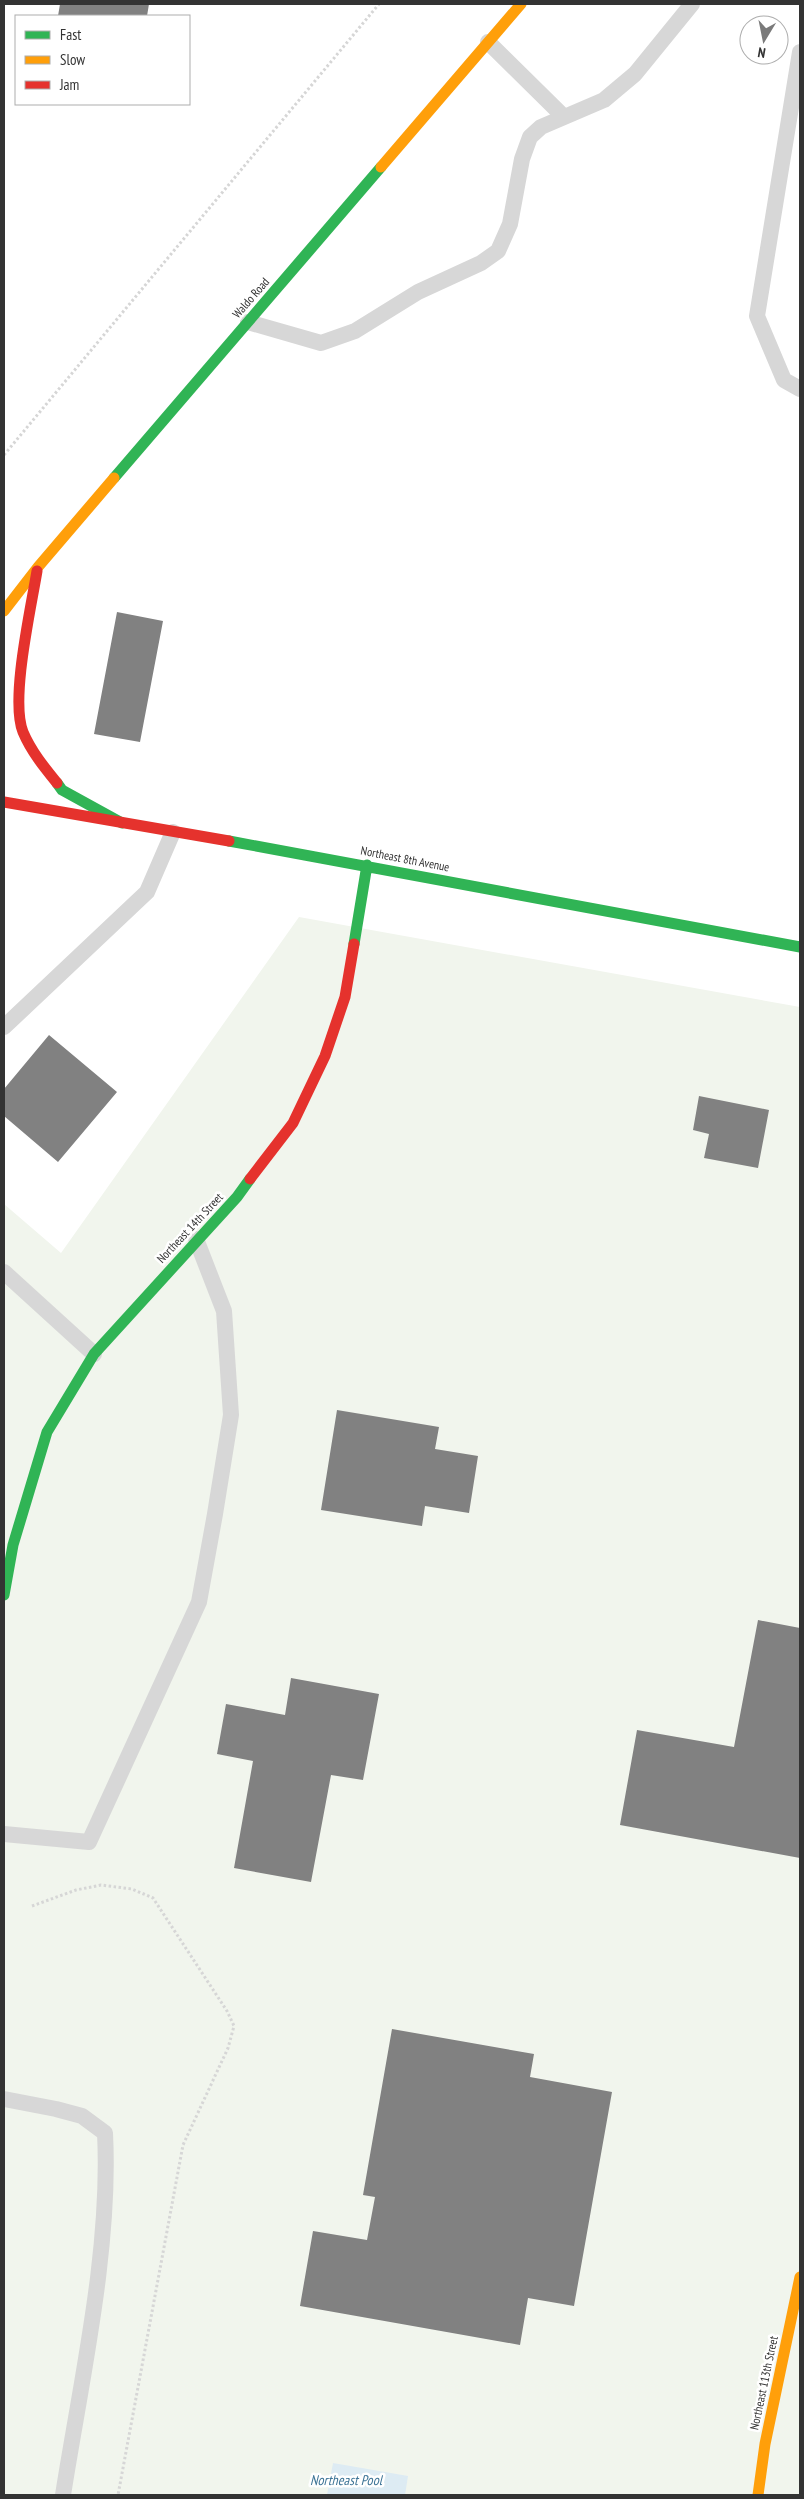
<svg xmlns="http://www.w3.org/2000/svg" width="804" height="2499" font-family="'PT Sans Narrow',sans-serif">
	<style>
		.green { fill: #f1f5ed }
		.water { fill: #ddebf3 }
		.building { fill: #818181 }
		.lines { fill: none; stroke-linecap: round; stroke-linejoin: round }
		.path { stroke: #d6d6d6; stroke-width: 3; stroke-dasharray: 2.5 2.5; stroke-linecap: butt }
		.lane { stroke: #d7d7d7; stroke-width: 16 }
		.fast { stroke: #30b455; stroke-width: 11 }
		.slow { stroke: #ff9f0a; stroke-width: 11 }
		.jam { stroke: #e5322d; stroke-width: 11 }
		.labels { text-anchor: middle; stroke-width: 5; stroke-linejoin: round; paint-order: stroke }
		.street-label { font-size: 12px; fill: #333; stroke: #fff }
		.water-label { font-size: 14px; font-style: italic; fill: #3f7597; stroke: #fff }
	</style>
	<rect width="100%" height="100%" fill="#fff"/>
	<path class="green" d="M299,917l501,90v1488h-796v-1291l57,49z"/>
	<path class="water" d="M333,2463l75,13 -3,19h-78z"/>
	<path class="building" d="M60,4h89l-2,12h-89z
		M117,612l46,9 -23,121 -46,-8z
		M49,1035l68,57 -59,70 -54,-46v-27z
		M699,1096l70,14 -11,58 -54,-10 5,-24 -16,-4z
		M337,1410l102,17 -4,22 43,7 -9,57 -44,-7 -3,20 -101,-16z
		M758,1620l42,8v230l-180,-33 17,-95 97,17z
		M291,1678l88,16 -16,86 -32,-5 -20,107 -77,-14 19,-107 -36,-7 9,-50 59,11z
		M392,2029l142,25 -4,23 82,15 -38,214 -46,-8 -8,47 -220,-39 13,-75 54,9 8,-43 -12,-2z"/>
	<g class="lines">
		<path class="path" d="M4,455l375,-451
			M32,1906l44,-16 25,-5 31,4 21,9 74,113 7,15 -6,22 -45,97 -65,350"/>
		<path class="lane" d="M488,42l75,74
			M800,52l-43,264 27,64 16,9
			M248,322l73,21 34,-12 63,-39 63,-29 17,-12 12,-27 12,-65 8,-22 11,-10 63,-27 31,-26 57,-70
			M4,1027l143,-135 26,-60
			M4,1272l90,82
			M4,1834l85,8 110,-240 16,-88 16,-99 -7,-104 -28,-72
			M4,2099l52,10 26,7 23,17c6,117 -24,247 -42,362"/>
		<path class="fast" d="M114,478l267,-311
			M57,783l5,7 60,33
			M229,841l571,106
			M354,944l13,-79
			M4,1595l9,-50 34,-113 47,-78 143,-157 13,-18"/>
		<path class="slow" d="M381,167l140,-163
			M4,611l34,-44 76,-89
			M758,2495l7,-51 35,-167"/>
		<path class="jam" d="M37,571c-6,37 -27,129 -14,161 8,19 21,35 34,51
			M4,802l225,39
			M250,1179l43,-56 32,-67 20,-59 9,-53"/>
	</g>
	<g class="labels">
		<g class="street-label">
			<text transform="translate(251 298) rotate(-49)" y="4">Waldo Road</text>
			<text transform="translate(405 859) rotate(11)" y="4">Northeast 8th Avenue</text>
			<text transform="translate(190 1228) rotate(-47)" y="4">Northeast 14th Street</text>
			<text transform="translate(764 2383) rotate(-78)" y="4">Northeast 113th Street</text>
		</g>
		<g class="water-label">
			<text x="346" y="2485">Northeast Pool</text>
		</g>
	</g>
	<rect width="804" height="2499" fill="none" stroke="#333333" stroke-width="10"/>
	<rect x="15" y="15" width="175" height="90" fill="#ffffff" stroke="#adadad"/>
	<rect x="25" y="31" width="25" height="8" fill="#30b455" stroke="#adadad"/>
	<text x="60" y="40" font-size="15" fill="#333333">Fast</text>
	<rect x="25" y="56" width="25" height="8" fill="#ff9f0a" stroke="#adadad"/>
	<text x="60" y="65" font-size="15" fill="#333333">Slow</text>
	<rect x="25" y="81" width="25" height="8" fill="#e5322d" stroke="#adadad"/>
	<text x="60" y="90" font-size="15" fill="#333333">Jam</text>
	<g transform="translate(764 40) rotate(190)"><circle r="24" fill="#ffffff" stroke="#adadad"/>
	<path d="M0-4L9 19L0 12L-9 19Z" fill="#7a7a7a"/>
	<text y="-8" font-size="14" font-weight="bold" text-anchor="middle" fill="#333333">N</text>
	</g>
</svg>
